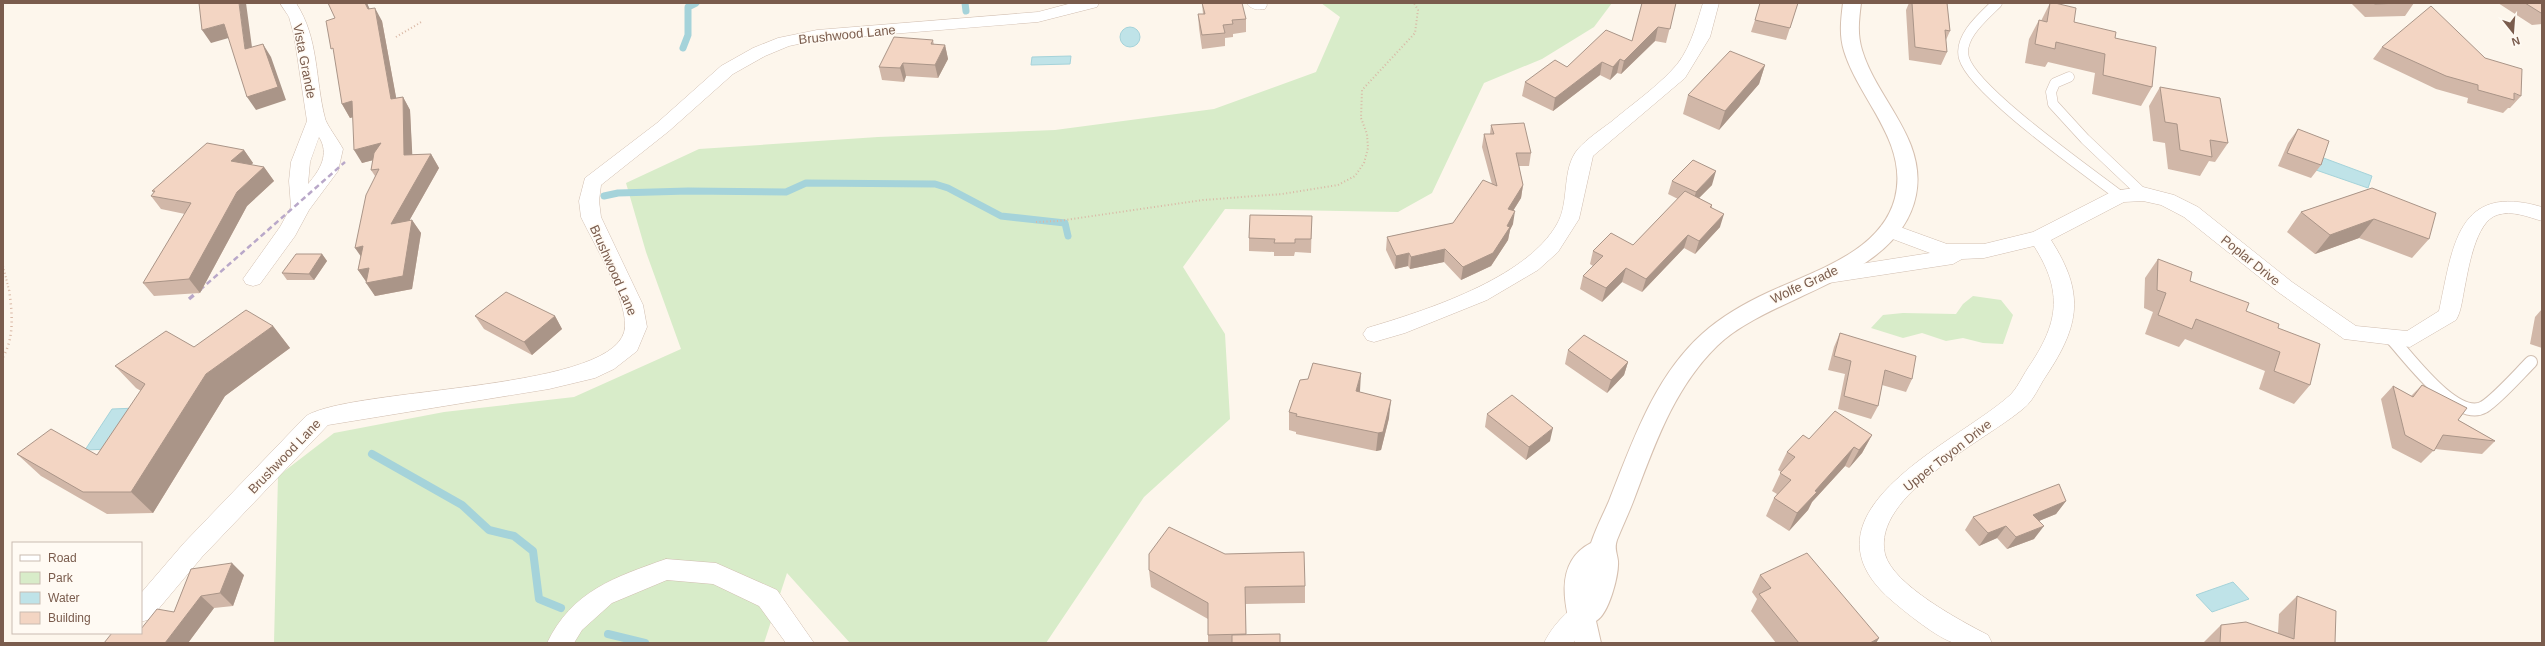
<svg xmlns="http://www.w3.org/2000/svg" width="2545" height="646" font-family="Arial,sans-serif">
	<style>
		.green { fill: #d8ecc9 }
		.water { fill: #bfe3e8; stroke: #a5d3da }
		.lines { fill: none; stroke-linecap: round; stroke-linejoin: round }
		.stream-far1 { stroke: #a5d3da; stroke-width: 7 }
		.stream { stroke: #a5d3da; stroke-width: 8 }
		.lane-far1-casing { stroke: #d1beb0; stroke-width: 11 }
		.lane-casing { stroke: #d1beb0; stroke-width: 14 }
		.street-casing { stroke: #d1beb0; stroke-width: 1 }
		.secondary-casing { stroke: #d6c0b0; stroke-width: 2 }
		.path-far1 { stroke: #d9b8a5; stroke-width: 2; stroke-dasharray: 1 2.5; stroke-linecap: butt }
		.path { stroke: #d9b8a5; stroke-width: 2.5; stroke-dasharray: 1 3.5; stroke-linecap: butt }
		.lane-far1 { stroke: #fff; stroke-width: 10 }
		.lane { stroke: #fff; stroke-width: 12 }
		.street { fill: #fff; fill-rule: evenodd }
		.secondary { fill: #fff; fill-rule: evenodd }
		.rail-far1 { stroke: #b9a8c9; stroke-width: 2.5; stroke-dasharray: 5.5 3.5; stroke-linecap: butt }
		.rail { stroke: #b9a8c9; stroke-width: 3.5; stroke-dasharray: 6 4.5; stroke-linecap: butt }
		.wall { fill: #d1b7a8 }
		.shaded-wall { fill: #aa9588 }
		.building { fill: #f3d5c3; stroke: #aa9588 }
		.labels { text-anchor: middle; stroke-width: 3; stroke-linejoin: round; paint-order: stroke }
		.street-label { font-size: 13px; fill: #7a5c4d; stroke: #fffaf3 }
	</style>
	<rect width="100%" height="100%" fill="#fdf6ec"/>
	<path class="green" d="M1321,3h291l-18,24 -52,32 -58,24 -52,110 -34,19 -173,-3 -42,58 42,67 5,85 -86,78 -98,146h-196l-63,-70 -23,70h-490l4,-167 56,-43 110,-21 130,-15 107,-48 -35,-97 -20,-69 73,-34 179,-12 177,-7 159,-21 102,-37 24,-55z
		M1973,296l28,4 12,15 -10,29 -20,-1 -20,-5 -17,3 -24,-8 -19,5 -32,-10 12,-13 20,-2 53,1 7,-10z"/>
	<path class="water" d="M1120 37a10 10 0 1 1 20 0a10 10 0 1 1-20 0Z
		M1071,56l-1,8 -39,1 1,-8z
		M2321,157l51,19 -4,12 -52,-18z
		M137,408l-26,41 -26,1 27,-41z
		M2233,582l16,17 -37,13 -16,-17z"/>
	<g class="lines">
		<path class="stream-far1" d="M965,3l1,8
			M683,48l5,-13v-28l8,-4
			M604,196l14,-3 70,-2 98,1 20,-9 129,1 13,4 53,28 64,7 3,13"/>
		<path class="stream" d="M372,454l90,51 27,25 25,6 19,15 6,48 22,9
			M608,634l37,9"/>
		<defs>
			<path id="lane-far1" d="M1997,3c-13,13 -39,34 -33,55 9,33 125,114 156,138
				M2069,77l-14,6 -4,9 2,12 32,35 58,55"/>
			<path id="lane" d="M2391,338c17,18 65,85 93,69 14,-9 35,-33 47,-45"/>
			<path id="street" d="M280,3h16c23,35 19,76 29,115 1,6 14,23 18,31l-5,22 -29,39 -14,26 -35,48 -7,2 -7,-2 -3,-5 37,-52 11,-20 -2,-26 2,-19 16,-41 -13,-86 -5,-18zM319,137c11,17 1,33 -11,47l2,-22z
				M1072,3h27l-2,4 -59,15 -221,18 -28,6 -24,10 -32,18 -64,57 -68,54 -2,16 2,16 42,88 4,22 -10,24 -23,18 -19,9 -46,11 -221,36 -126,132 -52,62 -9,3v-29l43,-50 122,-127c48,-30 318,-24 319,-90 1,-29 -31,-82 -44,-109l-2,-16 6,-23 72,-55 64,-57 32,-18 25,-10 39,-8 221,-18z
				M1247,3h19l1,2 -2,4c-7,1 -14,1 -18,-6z
				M1703,3h16l-9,34 -25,41 -92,78 -14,63 -21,33 -20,18 -51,30 -82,33 -31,9 -7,-2 -4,-6 4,-6c57,-17 159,-49 190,-104 13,-22 4,-55 21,-75 9,-10 22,-19 33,-27 20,-17 42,-32 60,-51 18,-17 25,-45 32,-68z
				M2143,187l31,8 24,12 94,75 64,44 51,5 32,-20c14,-65 18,-129 103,-104v14c-14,-4 -30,-11 -45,-6 -22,7 -29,56 -33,76 -2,10 -3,21 -8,29l-46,27 -66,-8 -66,-47 -94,-75 -23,-12 -18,-4 -19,1 -73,38c34,53 29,85 -5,136 -7,10 -12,24 -22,32 -37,32 -153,87 -139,146 8,31 76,67 103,81l4,8c-11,0 -26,3 -37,0 -17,-4 -51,-32 -65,-44 -98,-87 68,-157 119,-203 8,-7 13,-19 19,-28 30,-44 36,-75 6,-122l-50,12 -22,1 -9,5 -131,20 -7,-2 -3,-5 3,-5 7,-2 108,-17 -48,-18 -3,-5 3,-5 7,-2 58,21h37l49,-12 80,-41z
				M666,559l50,4 61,27 37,53h-28l-27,-37 -46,-22 -46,-4 -55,23 -30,27 -8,13h-27c25,-52 68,-66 119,-84z
				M1582,603l9,3 3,8 -21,29h-29c7,-15 23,-34 38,-40z"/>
			<path id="secondary" d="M1843,3h18c-2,16 -4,31 1,47 15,50 65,89 54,145 -17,85 -144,98 -199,151 -44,43 -63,101 -84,156 -5,13 -11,25 -16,38 -3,9 0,12 1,21 1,14 -9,53 -22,60l5,22h-26c-10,-33 -23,-80 16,-100 5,-15 12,-28 18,-42 23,-58 45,-124 93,-167 20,-18 43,-31 67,-42 45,-21 112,-40 126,-94 14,-56 -36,-98 -51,-147 -5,-16 -3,-32 -1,-48z"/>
		</defs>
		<use href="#lane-far1" class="lane-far1-casing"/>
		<use href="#lane" class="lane-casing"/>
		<use href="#street" class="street-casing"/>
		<use href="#secondary" class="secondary-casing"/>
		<path class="path-far1" d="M396,37l27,-16
			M1036,222l22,-1 145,-21 79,-6 56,-9 17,-9 9,-13 4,-15 -1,-14 -6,-16 1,-28 53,-57 3,-23 -4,-7
			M3,266l6,24"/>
		<path class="path" d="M3,357c12,-20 9,-46 6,-68"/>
		<use href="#lane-far1" class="lane-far1"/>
		<use href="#lane" class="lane"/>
		<use href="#street" class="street"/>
		<use href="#secondary" class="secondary"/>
		<path class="rail-far1" d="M200,290l145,-128"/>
		<path class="rail" d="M189,299l12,-10"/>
	</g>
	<path class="wall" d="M367,3l2,6 13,12 14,77 7,-1 7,13 2,45 19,-1 8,14 -30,53 3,-1 9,13 -9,56 -37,7 -9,-15 -8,-11 17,-94 -4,-6 2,-10 -11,3 -9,-46 -3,1 -8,-14 -7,-86z
		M1202,3l44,16v13l-13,2v3l-8,1v8l-23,3 -3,-21 -1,-14h5z
		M1676,3l-10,40 -11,-2 -34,33 -4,-1 -7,7 -10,-5 -47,36 -31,-15 3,-14 42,-15 65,-26z
		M1798,3l-12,37 -35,-8 4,-12z
		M1909,3h38l3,28 -4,9 1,12 -6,13 -32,-5 -3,-50z
		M2050,3h5l19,19 41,16 37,49 -11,19 -49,-12 3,-21 -47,-11 -3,5 -20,-4 4,-24 10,-19 2,1z
		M2351,3h63l-9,13 -40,1z
		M2498,3h44v21l-10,1z
		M933,40l1,5h11l3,14 -10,19 -32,-2 -2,6 -22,-2 -3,-13z
		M2382,47l139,49 -11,12h-2l-5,5 -36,-10 1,-5 -32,-9 -63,-30z
		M1765,65l-6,19 -40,46 -36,-16 5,-19z
		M2160,87l68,56 -13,19 -6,-1 -9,15 -32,-7 -3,-26 -12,-2 -4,-35z
		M1491,125l40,28 -2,13h-10l4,19 -2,13 -8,13v13l-3,6 -2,10 -17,26 -30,14 -17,-18 -34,7 -2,-3 -13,3 -9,-19 1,-13 66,-14 39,-39 -10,-37 2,-13h6z
		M2298,129l23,36 -10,13 -33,-12 10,-23z
		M244,150l9,13 -2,2 13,2 10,14 -27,25 -47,87 -46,3 -11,-13 42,-69 -24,-5 -10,-13 3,-3 -2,-2z
		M1672,181l40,4 -13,13 13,7v3l8,19 -25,27 -11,-6 -42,44 -20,-10 -20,20 -22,-13 3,-13 10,-10 -3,-2 3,-13 40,-6 45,-46 -10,-5z
		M2372,188l57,51 -17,19 -53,-20 -44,16 -28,-22 14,-20z
		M1312,216l-1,37 -16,-1 -1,4h-20v-4l-25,-1v-13z
		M322,254l5,7 -13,19h-27l-5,-7z
		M2158,259l32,22 88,47 32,57 -16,19 -35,-15 6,-18 -80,-32 -6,8 -34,-13 8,-22 -9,-4 1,-30z
		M2542,309v39l-12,-4 5,-27z
		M475,316h80l7,13 -30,26 -48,-26z
		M273,326l17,22 -65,48 -72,117 -46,1 -66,-38 -24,-22 80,1 44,-64 -5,-3 -21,-22 79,-19z
		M1840,333l72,46 -6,13 -24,-7 -4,21 -7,13 -33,-10 7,-35 -17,-4 6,-23z
		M1568,350l60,12 -4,13 -17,18 -42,-29z
		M2422,385l36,35 37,21 -13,13 -47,-5 -14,14 -29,-15 -11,-49 12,-13 18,10z
		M1360,392l29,26 -8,32 -5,1 -80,-17v-2l-7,-2v-18z
		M1487,414l63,27 -24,19 -41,-33z
		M1872,435l-10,18 -13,15 -4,-2 -33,36 -4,8 -19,21 -23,-15 8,-18 3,-4 -5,-3 9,-19 -3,-2 9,-18 22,-13z
		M2066,501l-10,13 -17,7 -5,18 -27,10 -10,-11 -18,8 -14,-16 8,-13z
		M1225,554l80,32v17l-60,1 1,31 34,8h-72v-24l-57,-32 -2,-17z
		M191,569l53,6 -11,31 -19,2 -26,35h-84l37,-10 33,-21z
		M1760,575l119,63 -3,5h-100l-25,-32 6,-12 -5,-7z
		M2297,596l38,47h-131v-1l17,-17 57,8 1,-19z"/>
	<path class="shaded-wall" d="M239,3h7l8,59 -9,-13z
		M365,3h2l9,20 -8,-14z
		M375,8l7,13 17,92 -8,-14z
		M224,24l8,13 -21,6 -9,-13z
		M1658,27l-3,14 -34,33 3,-13z
		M263,44l8,13 15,43 -30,10 -9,-13z
		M945,45l3,14 -10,19 -3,-13z
		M1620,59l-3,14 -7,7 3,-13z
		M1602,62l-2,13 -47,36 2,-13z
		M903,63l3,13 -2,6 -4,-14z
		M1765,65l-6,19 -40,46 6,-19z
		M403,97l7,13 3,58 -9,-13z
		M352,101l9,14 -11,3 -8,-14z
		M381,143l8,13 -27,7 -8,-13z
		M244,150l9,13 -12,12 -10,-14z
		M431,154l8,14 -39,69 -9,-13z
		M264,167l10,14 -27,25 -47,87 -11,-14 48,-87z
		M1716,171l-4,14 -20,20 4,-13z
		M1523,185l-2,13 -15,24 2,-13z
		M1515,211l-2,13 -3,6 -2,10 -17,26 -30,14 2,-13 44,-41z
		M1724,214l-4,13 -25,27 4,-13z
		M2374,219l-15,19 -44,16 15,-19z
		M412,220l9,13 -9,56 -37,7 -9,-13h1l-9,-13 11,-2z
		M1688,235l-4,13 -42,44 4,-13z
		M363,246l1,15 -9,-13z
		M1445,249l-1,13 -34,7 1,-12z
		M1409,253l-1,13 -13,3 1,-13z
		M322,254l5,7 -13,19 -5,-6z
		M1626,268l-4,14 -20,20 4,-14z
		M555,316l7,13 -30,26 -8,-13z
		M273,326l17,22 -65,48 -72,117 -22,-21 75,-118z
		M1628,362l-4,13 -17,18 4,-13z
		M1361,373l-1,18 -5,18 1,-18z
		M1391,400l-2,18 -8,32 -5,1 2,-18z
		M1553,428l-3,13 -24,19 3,-13z
		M1872,435l-10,18 -13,15 10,-18z
		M1854,447l-9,19 -33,36 -4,8 -19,21 8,-18 18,-22z
		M2066,501l-10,13 -32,13 9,-12z
		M2006,526l-9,12 -18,8 9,-13z
		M2044,526l-10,13 -27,10 9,-12z
		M232,563l12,12 -11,31 -13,-13z
		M201,596l13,12 -26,35h-23z
		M1879,638l-3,5h-6z"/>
	<path class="building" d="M199,3h40l6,46 18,-5 15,43 -31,10 -23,-73 -22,6z
		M328,3h37l3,6 7,-1 16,91 12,-2 1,58 27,-1 -40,70 21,-4 -9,56 -37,7 3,-15 -11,2 5,-24 -8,2 11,-53 13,-26 -8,1 3,-17 7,-10 -27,7 -2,-49 -10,3 -9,-56 -2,1 -5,-28 9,-3z
		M1202,3h40l4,16 -14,1 1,4 -10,1 2,8 -23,2 -4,-21h7z
		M1642,3h34l-6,26 -12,-2 -34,34 -4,-2 -7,8 -11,-5 -47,36 -30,-16 30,-22 12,7 39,-37 26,11z
		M1760,3h38l-8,25 -35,-8z
		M1912,3h35l3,28 -5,-1 2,22 -32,-5z
		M2050,3h5l21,5 -2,14 42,10 -1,6 41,9 -4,40 -49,-12 2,-21 -49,-12 -1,7 -20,-5 4,-24 8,2z
		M2373,3h28l-26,1z
		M2525,3h17v10h-1z
		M2431,6l54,52 37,11 -1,27 -7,-3v7l-36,-10v-5l-32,-9 -64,-29z
		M894,37l39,3 -2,4 14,1 -10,20 -32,-2 -3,5 -21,-1z
		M1730,51l35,14 -40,46 -37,-16z
		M2160,87l60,11 8,45 -18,-3 2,17 -32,-7 -3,-26 -12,-2z
		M1524,123l7,30h-15l7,32 -15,24 7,2 -8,15 3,1 -17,26 -30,14 -18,-18 -34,8 -2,-4 -13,3 -9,-19 66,-14 30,-43 14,6 -13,-52h10l-3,-9z
		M2298,129l31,12 -8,24 -34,-12z
		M207,143l37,7 -13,11 33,6 -27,25 -48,87 -46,4 48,-80 -40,-7 4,-5h-3z
		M1693,160l23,11 -20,21 -24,-11z
		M2372,188l64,25 -7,26 -55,-20 -44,16 -29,-23z
		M1685,191l27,14 -2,2 14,7 -25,27 -11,-6 -42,44 -20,-11 -20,20 -23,-12 20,-20 -10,-5 18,-18 22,12z
		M1250,215l62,1 -1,23h-16v4h-21l1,-4 -26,-1z
		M296,254h26l-13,20 -27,-1z
		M2158,259l34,13 -2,9 59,22 -3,8 33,13 -1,4 42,16 -10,41 -36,-14 6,-19 -84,-33 -4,10 -34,-14 8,-22 -9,-3z
		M506,292l49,24 -31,26 -49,-26z
		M246,310l27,16 -67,48 -75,118h-48l-66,-38 34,-25 46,26 48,-71 -30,-18 51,-35 28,16z
		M1840,333l76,23 -4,23 -27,-9 -7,36 -34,-10 7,-35 -17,-5z
		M1584,335l44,27 -17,18 -43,-30z
		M1313,363l48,10 -5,18 35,9 -8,32 -5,1 -82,-17 1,-2 -8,-2 11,-32 8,-1z
		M2422,385l45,23 -9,12 37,21 -52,-6 -9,16 -29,-16 -12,-49 20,11z
		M1512,395l41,33 -24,19 -42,-33z
		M1835,411l37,24 -13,15 -5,-3 -39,44 2,1 -20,21 -23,-15 17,-18 -11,-7 15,-16 -8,-5 16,-17 6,4z
		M2059,484l7,17 -33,14 11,11 -28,11 -10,-11 -18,7 -15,-16z
		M1169,527l56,27 79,-2 1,34 -60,1 1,47 -38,1v-32l-59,-33v-16z
		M1807,553l72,85 -9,5h-71l-40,-49 12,-6 -11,-13z
		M232,563l-12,30 -19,3 -36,47h-61l8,-10h29v-4l16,-20 17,3 17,-43z
		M2297,596l39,15 -1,32h-115l1,-18 25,-3 48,17z
		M1280,634v9h-48v-8z"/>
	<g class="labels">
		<g class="street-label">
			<text transform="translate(847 34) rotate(-6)" y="5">Brushwood Lane</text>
			<text transform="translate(305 61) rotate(79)" y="5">Vista Grande</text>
			<text transform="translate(2251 260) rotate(39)" y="5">Poplar Drive</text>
			<text transform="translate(614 270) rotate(66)" y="5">Brushwood Lane</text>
			<text transform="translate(1804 284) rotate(-25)" y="5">Wolfe Grade</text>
			<text transform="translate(1947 455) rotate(-38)" y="5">Upper Toyon Drive</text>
			<text transform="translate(284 456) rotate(-46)" y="5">Brushwood Lane</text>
		</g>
	</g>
	<rect width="2545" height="646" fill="none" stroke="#7a5c4d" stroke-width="8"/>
	<rect x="12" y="542" width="130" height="92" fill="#fffaf3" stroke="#cabbb1"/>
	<rect x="20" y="555" width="20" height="6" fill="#ffffff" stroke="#cabbb1"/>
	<text x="48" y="562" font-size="12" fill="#7a5c4d">Road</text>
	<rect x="20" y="572" width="20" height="12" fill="#d8ecc9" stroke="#cabbb1"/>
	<text x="48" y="582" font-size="12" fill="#7a5c4d">Park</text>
	<rect x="20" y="592" width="20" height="12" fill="#bfe3e8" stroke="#cabbb1"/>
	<text x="48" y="602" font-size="12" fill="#7a5c4d">Water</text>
	<rect x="20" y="612" width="20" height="12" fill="#f3d5c3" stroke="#cabbb1"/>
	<text x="48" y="622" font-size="12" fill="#7a5c4d">Building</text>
	<g transform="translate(2513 32) rotate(163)" stroke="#fffaf3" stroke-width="3" paint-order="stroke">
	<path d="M0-3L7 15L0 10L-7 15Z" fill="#7a5c4d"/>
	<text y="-6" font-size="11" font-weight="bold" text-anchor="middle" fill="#7a5c4d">N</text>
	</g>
</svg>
